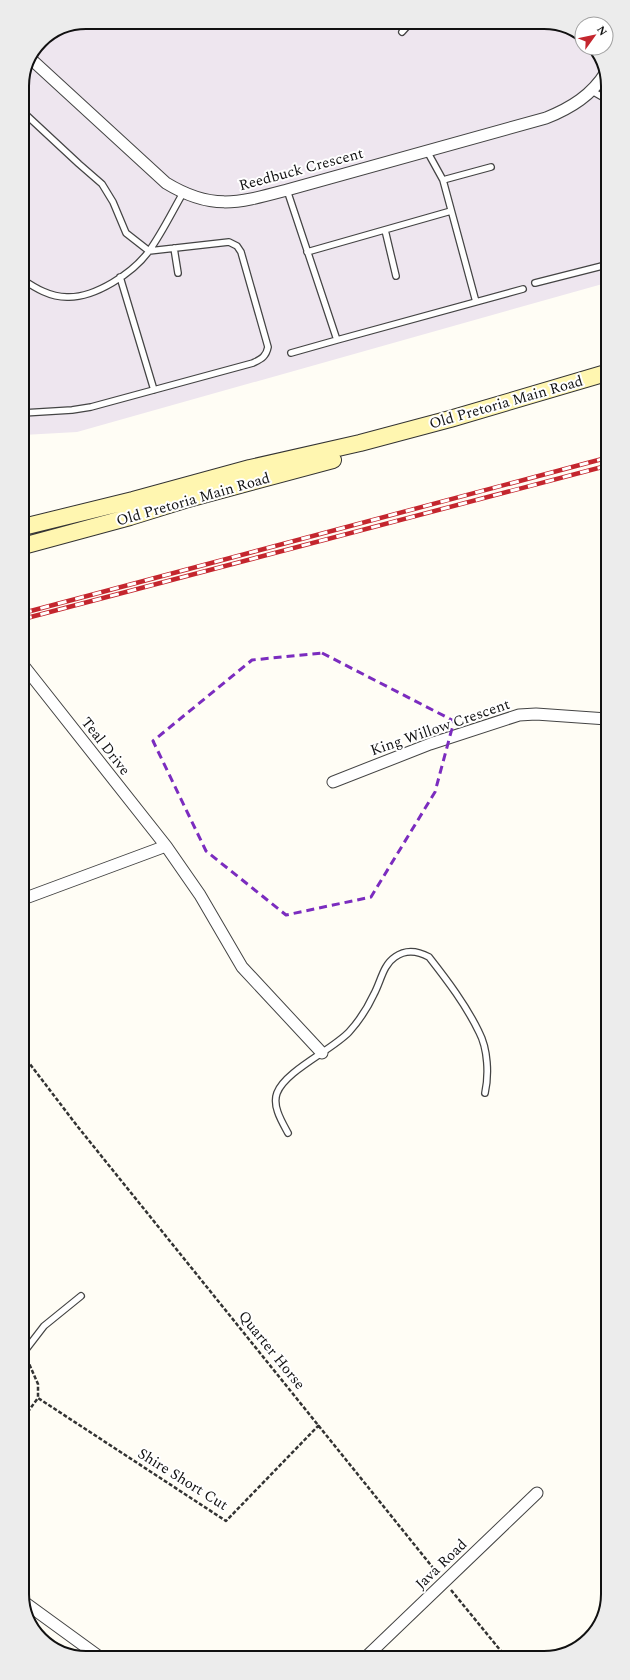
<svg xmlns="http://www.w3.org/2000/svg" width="630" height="1680" font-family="Spectral,serif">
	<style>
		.industrial { fill: #eee6ef }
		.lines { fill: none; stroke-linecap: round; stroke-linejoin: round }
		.lane-casing { stroke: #444; stroke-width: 8 }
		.street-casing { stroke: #444; stroke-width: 13 }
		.secondary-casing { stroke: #333; stroke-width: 18 }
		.path { stroke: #333; stroke-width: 2.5; stroke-dasharray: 4 2; stroke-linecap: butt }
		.lane { stroke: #fff; stroke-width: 5.5 }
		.street { stroke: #fff; stroke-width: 11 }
		.secondary { stroke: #fff6b0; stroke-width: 16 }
		.rail-casing { stroke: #c4262e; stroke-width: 4.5 }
		.rail { stroke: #fff; stroke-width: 3; stroke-dasharray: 9; stroke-linecap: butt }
		.marked { fill: none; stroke: #7b2cbf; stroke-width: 3; stroke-dasharray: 8 5; stroke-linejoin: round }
		.labels { text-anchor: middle; stroke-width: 4; stroke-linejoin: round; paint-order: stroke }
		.street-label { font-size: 15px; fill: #111; stroke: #fff }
		.rim { fill: none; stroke: #111; stroke-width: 2 }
	</style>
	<rect width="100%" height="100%" fill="#fffdf5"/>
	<path class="industrial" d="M86,22h462l34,14v12h10l14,21v214l-529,149 -54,3 -1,-353 19,-41z"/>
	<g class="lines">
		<defs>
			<path id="lane" d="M402,32l9,-10
				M592,91l14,8
				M22,111l57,53 23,20 11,18 13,31 23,18 80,-9 8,4 4,6 27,95c-2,10 -7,12 -15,16l-162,44 -19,3 -49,3
				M427,151l16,29 33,122
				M443,180l48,-13
				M287,190l50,150 -46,13
				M385,230l11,46
				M174,248l4,25
				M307,252l144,-41
				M120,277l34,113
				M22,279c13,9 28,18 45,18 28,1 66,-24 82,-46 13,-18 23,-39 34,-58
				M535,283l71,-18
				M337,340l186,-51
				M288,1133c-6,-11 -16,-27 -11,-40 8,-22 55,-43 72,-61 10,-11 19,-25 25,-38 7,-13 9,-29 21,-37 11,-8 23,-6 34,0 18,23 37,48 50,75 9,17 10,43 6,61
				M24,1352l20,-26 37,-30"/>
			<path id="street" d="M32,60l134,123c46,28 72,20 121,7l259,-72c25,-10 46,-23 60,-46
				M23,665l143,181 34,49 42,72 80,86
				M333,782l97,-38 89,-29 17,-1 71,5
				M23,899l143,-53
				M24,1602l77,56
				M366,1657l171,-164"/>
			<path id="secondary" d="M23,527l110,-27 117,-32 110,-25 90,-24 156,-46
				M23,546l107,-29 58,-18 145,-39"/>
		</defs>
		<use href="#lane" class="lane-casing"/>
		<use href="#street" class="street-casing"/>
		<use href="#secondary" class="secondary-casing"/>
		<path class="path" d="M23,1055l55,72 360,447
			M27,1359l11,25v14
			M24,1417l14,-19 188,123 93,-96
			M451,1590l54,66"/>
		<use href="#lane" class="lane"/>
		<use href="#street" class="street"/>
		<use href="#secondary" class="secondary"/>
		<defs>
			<path id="rail" d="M23,613l583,-155
				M23,619l583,-153"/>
		</defs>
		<use href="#rail" class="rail-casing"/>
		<use href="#rail" class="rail"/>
	</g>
	<path class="marked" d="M322,653l132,68 -19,71 -64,105 -85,18 -80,-64 -53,-110 99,-81z"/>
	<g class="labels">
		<g class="street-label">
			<text transform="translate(301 169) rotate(-15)" y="5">Reedbuck Crescent</text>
			<text transform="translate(506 402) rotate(-16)" y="5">Old Pretoria Main Road</text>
			<text transform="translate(193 499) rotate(-16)" y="5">Old Pretoria Main Road</text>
			<text transform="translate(440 727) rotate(-19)" y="5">King Willow Crescent</text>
			<text transform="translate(106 746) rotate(52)" y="5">Teal Drive</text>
			<text transform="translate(272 1350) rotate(51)" y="5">Quarter Horse</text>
			<text transform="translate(183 1479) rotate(32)" y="5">Shire Short Cut</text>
			<text transform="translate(441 1564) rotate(-44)" y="5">Java Road</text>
		</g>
	</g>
	<path d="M0 0H630V1680H0ZM86 29H544A57 57 0 0 1 601 86V1594A57 57 0 0 1 544 1651H86A57 57 0 0 1 29 1594V86A57 57 0 0 1 86 29Z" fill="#ececec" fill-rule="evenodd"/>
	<path class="rim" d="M86 29H544A57 57 0 0 1 601 86V1594A57 57 0 0 1 544 1651H86A57 57 0 0 1 29 1594V86A57 57 0 0 1 86 29Z"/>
	<g transform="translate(594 36) rotate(57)"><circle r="19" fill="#ffffff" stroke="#a0a0a0"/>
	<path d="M0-3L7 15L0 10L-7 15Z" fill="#c4262e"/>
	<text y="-6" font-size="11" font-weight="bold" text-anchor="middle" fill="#111111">N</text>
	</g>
</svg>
